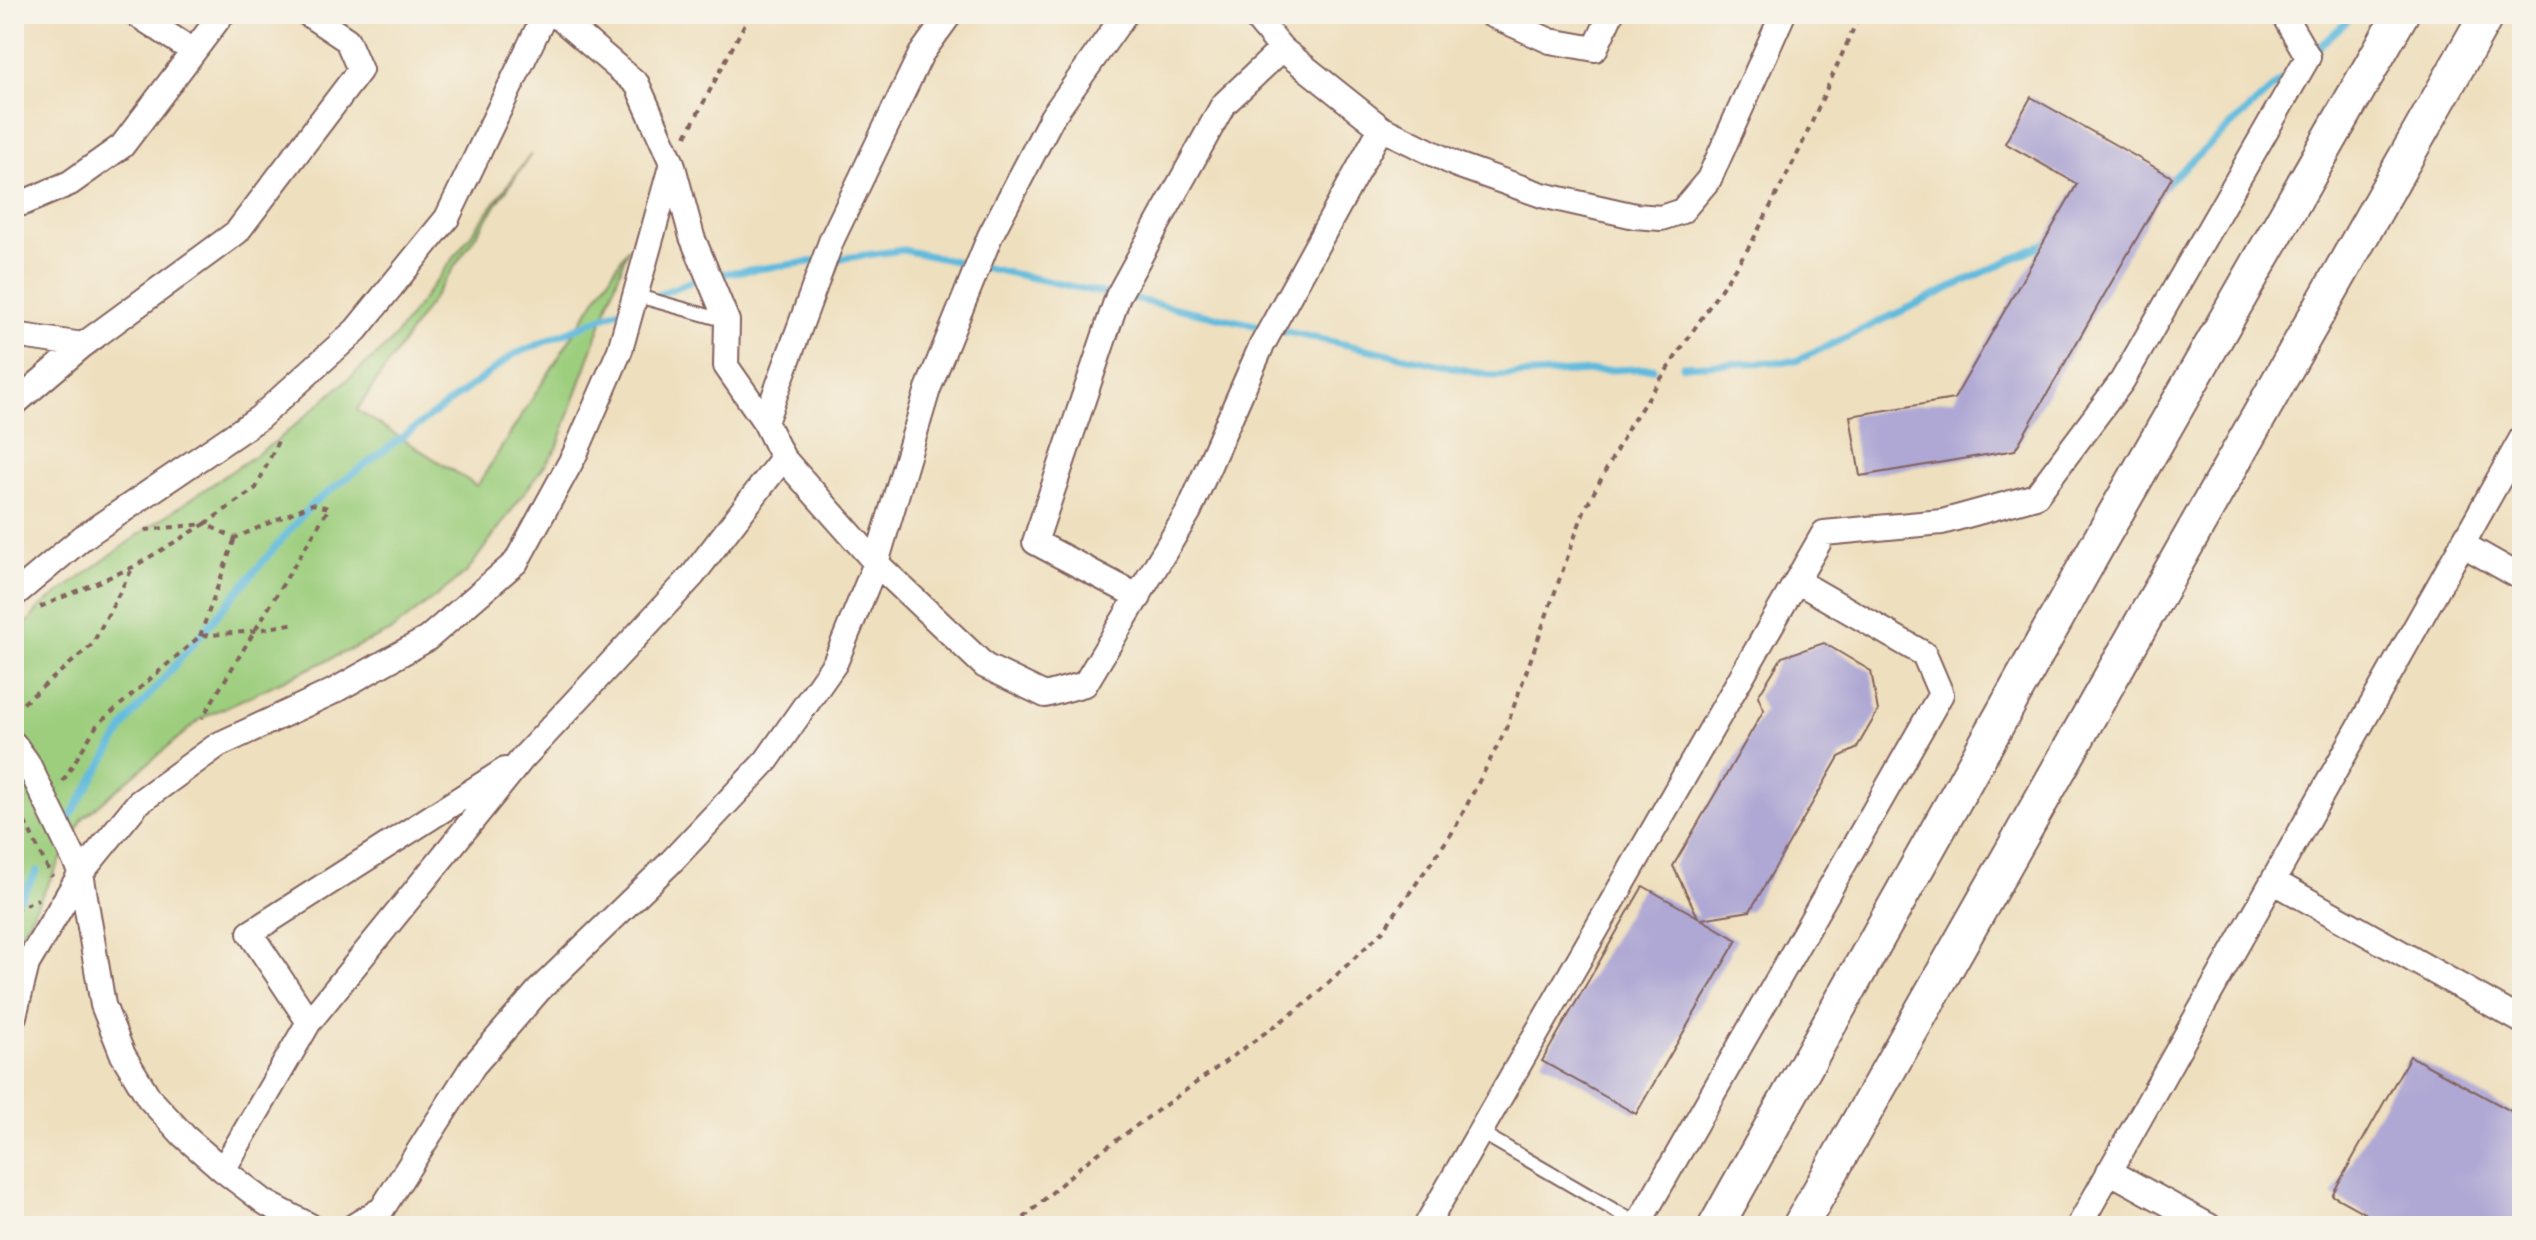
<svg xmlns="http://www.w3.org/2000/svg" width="2536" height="1240" font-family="Kalam,sans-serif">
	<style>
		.green { fill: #9dce7e; stroke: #747654; stroke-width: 2 }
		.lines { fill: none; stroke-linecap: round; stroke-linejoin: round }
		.stream { stroke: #5fbadd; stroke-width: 7 }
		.building { fill: #afa8d4 }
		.lane-casing { stroke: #83625e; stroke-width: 16 }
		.street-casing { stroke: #83625e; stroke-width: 28 }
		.secondary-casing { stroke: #83625e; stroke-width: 38 }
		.path { stroke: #83625e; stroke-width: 4; stroke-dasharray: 6 6; stroke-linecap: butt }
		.lane { stroke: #fff; stroke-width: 12 }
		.street { stroke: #fff; stroke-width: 24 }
		.secondary { stroke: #fff; stroke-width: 34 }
	</style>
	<rect width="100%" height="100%" fill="#f7f3e8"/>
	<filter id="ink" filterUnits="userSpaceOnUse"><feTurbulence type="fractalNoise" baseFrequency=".0125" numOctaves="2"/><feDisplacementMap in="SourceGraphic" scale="16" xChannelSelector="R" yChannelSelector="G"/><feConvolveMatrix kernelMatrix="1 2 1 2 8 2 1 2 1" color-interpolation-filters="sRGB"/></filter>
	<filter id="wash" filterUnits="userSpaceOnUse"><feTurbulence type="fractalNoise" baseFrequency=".006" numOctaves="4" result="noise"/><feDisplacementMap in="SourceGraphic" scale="32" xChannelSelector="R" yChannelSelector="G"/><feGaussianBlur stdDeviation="1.8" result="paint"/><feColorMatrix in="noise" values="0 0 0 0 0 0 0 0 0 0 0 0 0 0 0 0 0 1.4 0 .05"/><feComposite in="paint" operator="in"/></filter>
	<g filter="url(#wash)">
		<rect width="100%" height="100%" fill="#eedfbe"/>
		<path class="green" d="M531,154l-174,256 120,76 151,-238 -71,200 -91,125 -75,58 -189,87 -119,100 -69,130v-308l26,-33 105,-77 134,-91 111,-96z"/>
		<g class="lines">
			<path class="stream" d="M2311,54l44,-40
				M2165,185l122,-110
				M830,260l73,-10 209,45
				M1124,297l141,30
				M651,298l53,-22 113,-15
				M1277,330l217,46 159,-8
				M1683,366l113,-5 254,-120
				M64,827l66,-109 182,-214 201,-149 112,-47
				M21,898l16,-27"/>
		</g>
		<g id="blocks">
			<path class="building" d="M2031,97l141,80 -157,273 -155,26 -10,-60 104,-17 123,-215 -72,-41z
				M1824,643l47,28 7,40 -22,38 -17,8 -89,154 -49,8 36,21 -101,174 -94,-53 101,-175 55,31 -25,-51 91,-156 -6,-14 24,-39z
				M2410,1056l112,61v109h-134l-56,-31z"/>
		</g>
	</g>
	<g filter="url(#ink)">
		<use href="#blocks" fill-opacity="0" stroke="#83625e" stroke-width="2"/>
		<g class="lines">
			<defs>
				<path id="lane" d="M634,295l93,26
					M1480,1132l158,92"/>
				<path id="street" d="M136,14l57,37
					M555,14l82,70 35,79 20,74 35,84 -1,45 39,56 18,36 93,105 109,103 60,29 40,-11 104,-173 72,-164 120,-219
					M1253,14l29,35 99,79 76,37 85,30 93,21 26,2 21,-7 27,-32 74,-165
					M1490,14l60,27 45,8 16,-35
					M14,203h9l47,-20 52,-37 100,-132
					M14,335l69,10
					M14,404l69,-59 154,-113 123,-162 -13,-30 -39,-26
					M765,422l67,-183 89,-185 29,-40
					M2462,544l60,34
					M14,595l68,-57 177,-120 97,-88 91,-112 98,-204
					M1139,597l-104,-55 83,-246 105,-191 59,-56
					M14,744l13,18 54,111 22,132 20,50 26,43 35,38 39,34 43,33 44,23
					M2273,881l249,140
					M14,1016l13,-52 54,-91 57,-70 80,-58 114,-53 95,-53 89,-77 58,-106 46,-106 52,-187
					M309,1022l-59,-89 255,-163
					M223,1170l86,-148 213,-263 171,-184 90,-117
					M2109,1171l100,55
					M354,1226l28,-17 91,-143 66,-76 130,-126 98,-104 68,-97 41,-100 52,-174 62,-153 62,-119 73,-103
					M1426,1226l398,-693 118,-11 94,-26 86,-115 186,-324 -25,-43
					M1637,1226l304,-532 -17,-40 -127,-73
					M2079,1226l443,-788"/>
				<path id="secondary" d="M1716,1226l382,-682 303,-530
					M1800,1226l687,-1212"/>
			</defs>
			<use href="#lane" class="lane-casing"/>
			<use href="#street" class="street-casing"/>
			<use href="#secondary" class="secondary-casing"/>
			<path class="path" d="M686,136l64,-122
				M145,530l60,-6 51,-36 23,-49
				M40,607l93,-40 72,-43 30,14 77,-34 17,4 -127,210
				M200,636l35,-98
				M14,711l78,-66 40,-76
				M63,781l34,-56 103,-89 54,-5 41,-8
				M14,800l38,77
				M14,910l24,-11
				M1015,1226l67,-61 226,-163 74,-70 72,-102 51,-99 79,-220 46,-86 121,-181 48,-93 61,-137"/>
			<use href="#lane" class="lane"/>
			<use href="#street" class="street"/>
			<use href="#secondary" class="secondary"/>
		</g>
	</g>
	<rect width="2536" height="1240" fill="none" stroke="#f7f3e8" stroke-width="48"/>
</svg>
